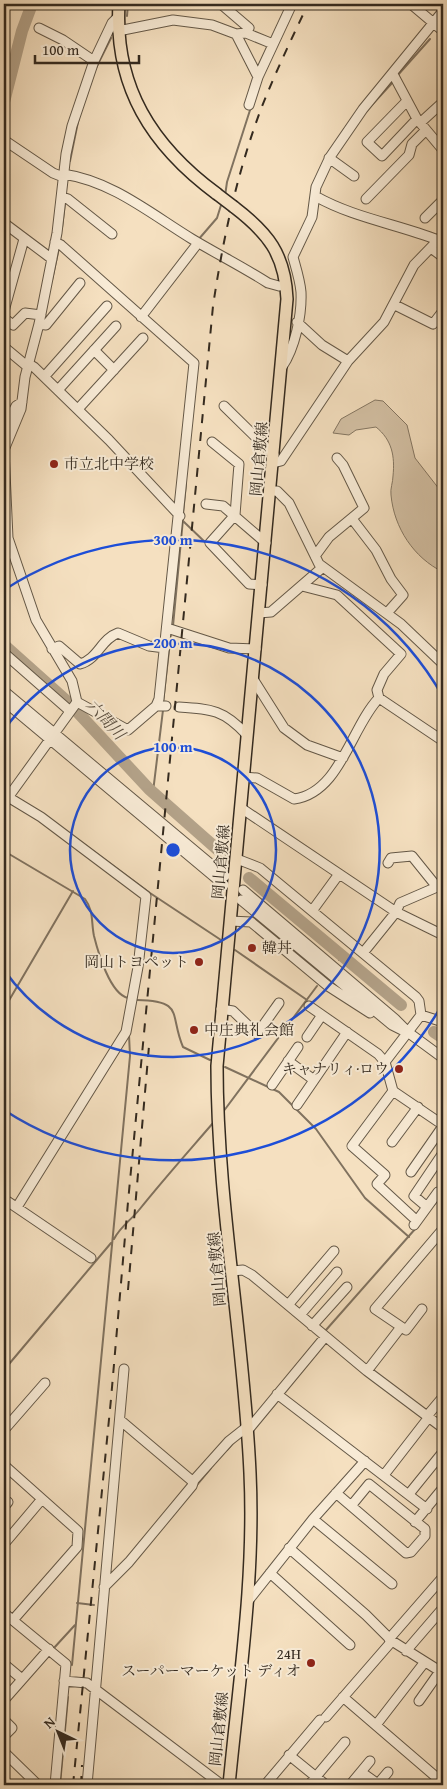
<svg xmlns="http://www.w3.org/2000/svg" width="447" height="1789" font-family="'Gentium Book Plus','Noto Serif JP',serif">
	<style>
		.green { fill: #d4c1a5; stroke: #847662 }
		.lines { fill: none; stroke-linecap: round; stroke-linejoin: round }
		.stream { stroke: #80725f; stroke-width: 2 }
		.river { stroke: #b3a289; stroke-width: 12 }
		.minor-casing { stroke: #645847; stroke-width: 11 }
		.major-casing { stroke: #342a1f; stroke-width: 14 }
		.minor { stroke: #f8ebd6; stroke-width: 9 }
		.major { stroke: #f5e0c0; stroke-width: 11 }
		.rail { stroke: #342a1f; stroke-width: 2; stroke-dasharray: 9 9; stroke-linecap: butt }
		.major-bridge-casing { stroke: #342a1f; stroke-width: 14; stroke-linecap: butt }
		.major-bridge { stroke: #f5e0c0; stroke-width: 11 }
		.ring { fill: none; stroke: #1d4ed8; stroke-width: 2.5 }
		.poi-dot { fill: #8f2418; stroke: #f8ebd6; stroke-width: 2 }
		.labels { text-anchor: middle; stroke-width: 4; stroke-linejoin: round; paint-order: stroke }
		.street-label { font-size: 15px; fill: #342a1f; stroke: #f8ebd6 }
		.poi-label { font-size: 15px; fill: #342a1f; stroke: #f8ebd6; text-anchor: start }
		.water-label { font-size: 16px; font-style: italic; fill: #5a4e3f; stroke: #f8ebd6 }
		.centre { fill: #1d4ed8; stroke: #f8ebd6; stroke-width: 2.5 }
		.ring-label { font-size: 15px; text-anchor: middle; font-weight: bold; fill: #1d4ed8; stroke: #f8ebd6; stroke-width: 4; stroke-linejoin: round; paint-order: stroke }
	</style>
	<rect width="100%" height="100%" fill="#f5e0c0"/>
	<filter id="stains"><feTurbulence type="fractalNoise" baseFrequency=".004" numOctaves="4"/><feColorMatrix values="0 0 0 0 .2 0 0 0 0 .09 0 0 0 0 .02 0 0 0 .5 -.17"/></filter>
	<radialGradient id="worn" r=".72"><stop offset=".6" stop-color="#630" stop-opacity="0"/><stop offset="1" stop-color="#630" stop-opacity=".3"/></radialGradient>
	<path class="green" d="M375,400l8,1 24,24 8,33 28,36v78c-29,-14 -49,-44 -52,-77 -1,-6 2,-13 2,-19 2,-20 -1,-36 -17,-49l-20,3 -7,5 -16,-2 8,-14z"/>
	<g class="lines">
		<path class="stream" d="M127,16l1,-12
			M443,21v-1
			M95,70l16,-32
			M397,76l33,-37
			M369,108l24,-26
			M70,161l9,-44
			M225,196l2,-14 24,-75
			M62,228l3,-25
			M198,240l19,-22 5,-16
			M52,280l7,-32
			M4,437l3,-6
			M183,514l3,-30
			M183,521l24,23
			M173,626l10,-107
			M163,703l8,-70
			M153,792l10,-82
			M77,839l73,54 71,47
			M4,851l81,48c9,12 6,23 9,37 4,16 16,58 34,62
			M235,950l72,50
			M339,960l3,-5
			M137,1000c48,1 32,14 46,47l27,13
			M4,1009l69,-118
			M225,1067l54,25 37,37 49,69 44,39
			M223,1112l94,-126
			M7,1196l10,6
			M434,1205l9,-12
			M114,1239c6,-12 17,-19 25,-29 24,-30 49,-58 74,-87
			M326,1330l90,-102
			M4,1370l107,-127
			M227,1450l7,-8
			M196,1486l15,-18
			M77,1603l17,2
			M53,1649l22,-24
			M72,1665l58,-609 -1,-21
			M60,1785l8,-88"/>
		<path class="river" d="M4,102l18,-71 10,-27
			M4,645l66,59 79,85 77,68
			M249,878l152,127
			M434,1032l9,6"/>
		<defs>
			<path id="minor" d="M221,4l28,24 -3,5
				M411,4l32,27
				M39,28l24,12 31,21
				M118,31l55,-11 39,5 24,9 10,-1 27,11
				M236,34l22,43
				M393,74l24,45 26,31
				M407,101l-40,41 15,14 35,-37
				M249,105l9,-28 34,-73
				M420,123l23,-21
				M4,140l49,33 10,4
				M329,158l25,18
				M63,174c49,7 88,40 129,65 25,15 51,28 76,44l11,3
				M315,196c39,22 82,28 123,44
				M62,197l6,2 44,35
				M366,199l43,-44 3,-11 14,-14
				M425,218l18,-18
				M4,223l48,36
				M55,242l6,3 133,118 -35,336 -3,7
				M431,248l12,9
				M395,305l38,19 10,-13
				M4,311l20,-72
				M141,317l57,-74
				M4,318l9,7 12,-12 16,2
				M297,322l25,23 26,16
				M39,324l7,1 34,-42
				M4,347l24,20
				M94,350l20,20
				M29,364l5,3 75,73 71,76
				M282,367c13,-19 20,-52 19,-75 -1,-12 -5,-24 -8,-35l19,-40 4,-30 14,-30 33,-48 80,-98
				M44,377l63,-71
				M58,390l58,-64
				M224,406l50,49
				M78,409l65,-71
				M4,429l12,-23 6,-4
				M212,442l27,22 -4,51 -25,28 39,41 13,1
				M273,463l8,-2 67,-100 36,-39 30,-57 29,-30
				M271,491h6l12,12 30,61 82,60 42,40
				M206,504l17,2 43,37
				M353,520l23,30 15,29 12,16 -16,18
				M315,556l14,-19 35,-29 -21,-43 -6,-7
				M302,586l35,9 64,59 -17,20 -7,16 2,8
				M259,613l12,-1 52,-45
				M167,628l62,20 27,1
				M52,649l7,-3 21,18c18,-5 21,-25 38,-31l31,13 16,2
				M4,653l66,58
				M253,679l31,49 23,17 36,13
				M4,691l221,185
				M4,701l220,184
				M77,702l51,28 28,-24h10
				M179,707c33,2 45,3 68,28
				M243,777l14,1 37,21c46,-6 57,-72 85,-101l64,43
				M8,797l33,20 105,79 -8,71 -12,65 -109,175
				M4,803l73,-101 -5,-21 -36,-61 -28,-82 -4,-88 17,-41 4,-32 14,-53 18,-91 9,-79 6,-28 22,-65 18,-38 6,-6
				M241,808l155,104 47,23
				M237,859l23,9 156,129 3,4 2,14 -36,47 8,29 50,34
				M243,890l152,129 14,14 34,25
				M241,900l151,125 12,6
				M312,911l27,-37
				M230,921l21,1 77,64 42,27
				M363,953l33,-41 4,-9 37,-16 -25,-31 -21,2 -3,5
				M309,1006l69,48 7,8
				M221,1009l12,2 24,23 22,-31
				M421,1015l22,7
				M307,1037l15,-22
				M288,1061l26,19
				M272,1085l26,-38
				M393,1091l-41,55 33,29 -8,9 40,37
				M297,1105l50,-73
				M392,1142l26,-35
				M411,1172l32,-46
				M4,1199l87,59
				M427,1207l-13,-11 29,-43
				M414,1225l24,-33
				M232,1271l11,-1 9,5 115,96 76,57
				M288,1305l46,-54
				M422,1309l-16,21 -31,-21 68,-80
				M300,1315l37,-43
				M312,1326l35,-39
				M367,1371l34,-44
				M277,1394l150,115
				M427,1416l16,-19
				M120,1420l71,60 4,-1 34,-38 19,-15
				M4,1430l41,-47
				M248,1430l77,-93
				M4,1465l74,66 -1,16 -64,73
				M384,1475l45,-58
				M336,1493l70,60 5,-1 14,-16v-7l-56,-45 -18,22
				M409,1494l34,-42
				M4,1507l4,-5
				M313,1519l79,65
				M415,1522l28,-34
				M4,1544l38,-45
				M289,1548l77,67 26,26 51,32
				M270,1573l80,72
				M104,1587l25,-25 63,-76 2,-6
				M248,1601l65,-82 52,-58
				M4,1613l62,51 -11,121
				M389,1639l54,-62
				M406,1651l37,-43
				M4,1664l18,15
				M64,1681l23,2 135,102
				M343,1697l100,86
				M4,1700l45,-51
				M419,1701l24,-34
				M326,1717l66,-76
				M4,1720l8,8 -8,8
				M376,1725l48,-62
				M4,1752l34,33
				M289,1755l37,30
				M361,1772l17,12
				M87,1785l37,-416
				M265,1785l55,-65
				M309,1785l36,-43
				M350,1785l20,-24
				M377,1785l11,-13"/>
			<path id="major" d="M119,4c-5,83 33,142 98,190
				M229,1785c10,-104 26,-208 21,-312 -6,-136 -33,-271 -33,-407l70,-767c-2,-45 -19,-66 -53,-92"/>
		</defs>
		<use href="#minor" class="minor-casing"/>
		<use href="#major" class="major-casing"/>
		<use href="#minor" class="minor"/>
		<use href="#major" class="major"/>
		<path class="rail" d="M128,1290l21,-244
			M73,1785l38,-386 17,-197 85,-896c10,-67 24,-133 48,-197 14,-36 31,-71 47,-105
			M81,1785l1,-20"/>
		<defs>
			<path id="major-bridge" d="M217,194l17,13"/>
		</defs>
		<use href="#major-bridge" class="major-bridge-casing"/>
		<use href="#major-bridge" class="major-bridge"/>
	</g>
	<g class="ring">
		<circle cx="173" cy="850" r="103"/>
		<path d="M4 730A207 207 0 1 1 4 970"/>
		<path d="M443 1003A310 310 0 0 1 4 1110M4 590A310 310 0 0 1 443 697"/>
	</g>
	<g class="poi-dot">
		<circle cx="54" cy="464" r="5"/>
		<circle cx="252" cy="948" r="5"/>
		<circle cx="199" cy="962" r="5"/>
		<circle cx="194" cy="1030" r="5"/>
		<circle cx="399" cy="1069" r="5"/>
		<circle cx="311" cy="1663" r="5"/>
	</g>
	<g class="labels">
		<g class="street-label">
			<text transform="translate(259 459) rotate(-85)" y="5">岡山倉敷線</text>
			<text transform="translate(221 862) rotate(-85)" y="5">岡山倉敷線</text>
			<text transform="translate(217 1269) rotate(-95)" y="5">岡山倉敷線</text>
			<text transform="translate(219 1729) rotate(-84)" y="5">岡山倉敷線</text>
		</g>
		<g class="poi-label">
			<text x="64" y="469">市立北中学校</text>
			<text x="262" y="953">韓丼</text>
			<text x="189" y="967" text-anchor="end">岡山トヨペット</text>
			<text x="204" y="1035">中庄典礼会館</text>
			<text x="389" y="1074" text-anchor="end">キャナリィ·ロウ</text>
			<text x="301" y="1659" text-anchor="end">24H<tspan x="301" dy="17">スーパーマーケット ディオ</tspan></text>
		</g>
		<g class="water-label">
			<text transform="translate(106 719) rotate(47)" y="6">六間川</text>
		</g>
	</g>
	<circle cx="173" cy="850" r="8" class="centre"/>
	<g class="ring-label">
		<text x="173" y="545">300 m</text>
		<text x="173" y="648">200 m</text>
		<text x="173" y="752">100 m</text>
	</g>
	<rect width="447" height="1789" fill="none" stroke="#f5e0c0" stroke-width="20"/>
	<rect x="5" y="5" width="437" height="1779" fill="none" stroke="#342a1f" stroke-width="2.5"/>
	<rect x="10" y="10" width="427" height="1769" fill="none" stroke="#342a1f"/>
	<g transform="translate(58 1732) rotate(317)" stroke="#f8ebd6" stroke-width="4" paint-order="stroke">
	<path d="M0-4L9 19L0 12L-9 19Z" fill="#342a1f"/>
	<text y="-8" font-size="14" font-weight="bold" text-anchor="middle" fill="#342a1f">N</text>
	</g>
	<path d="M35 55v8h104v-8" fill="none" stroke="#342a1f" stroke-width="2.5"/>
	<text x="42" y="55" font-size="15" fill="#342a1f" stroke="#f8ebd6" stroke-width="4" paint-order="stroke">100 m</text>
	<rect width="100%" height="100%" filter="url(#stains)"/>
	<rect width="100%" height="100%" fill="url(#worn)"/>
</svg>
